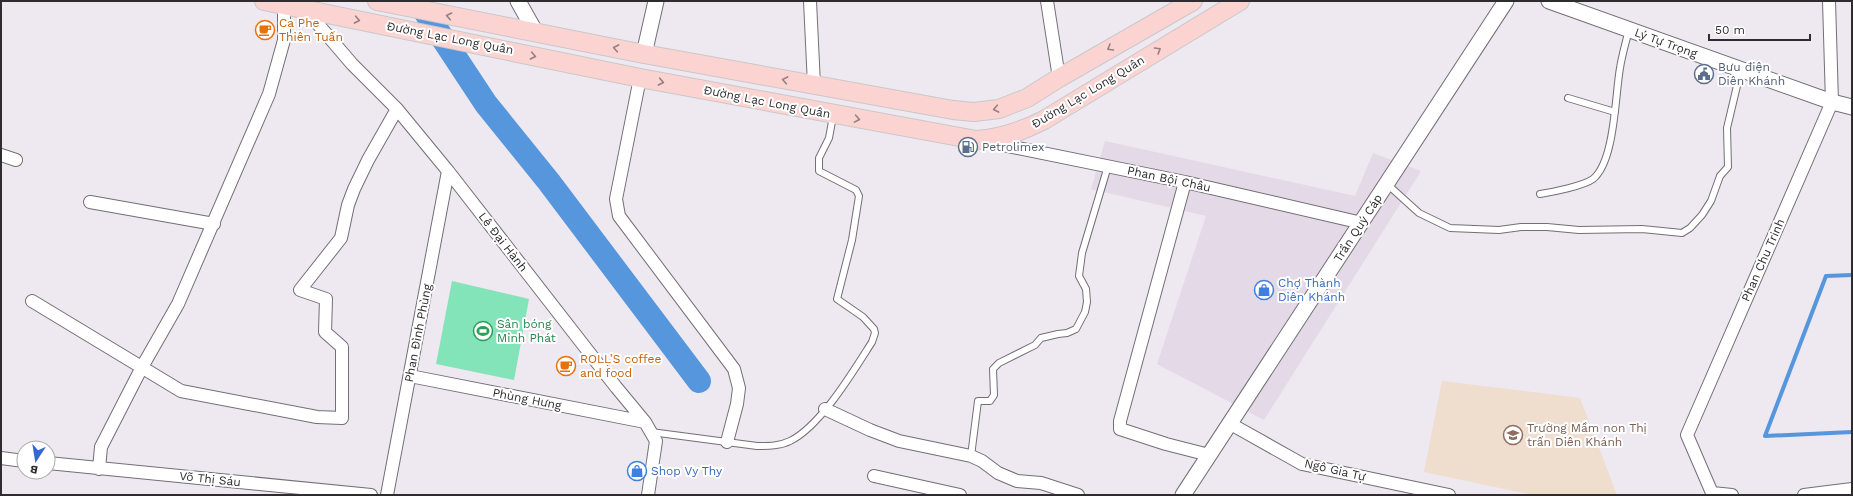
<svg xmlns="http://www.w3.org/2000/svg" width="1853" height="496" font-family="'Work Sans',sans-serif">
	<style>
		.built { fill: #e4d9e7 }
		.education { fill: #efddcd }
		.park { fill: #83e3b9 }
		.lines { fill: none; stroke-linecap: round; stroke-linejoin: round }
		.stream { stroke: #5596dc; stroke-width: 4 }
		.river { stroke: #5596dc; stroke-width: 24 }
		.service-casing { stroke: #746e75; stroke-width: 8 }
		.minor-casing { stroke: #746e75; stroke-width: 14 }
		.tertiary-casing { stroke: #746e75; stroke-width: 17 }
		.primary-casing { stroke: #c9c8c9; stroke-width: 20 }
		.service { stroke: #fff; stroke-width: 6 }
		.minor { stroke: #fff; stroke-width: 12 }
		.tertiary { stroke: #fff; stroke-width: 15 }
		.primary { stroke: #fbd4d1; stroke-width: 18 }
		.oneway { stroke: #948080 }
		.labels { text-anchor: middle; stroke-width: 4; stroke-linejoin: round; paint-order: stroke }
		.food-label { font-size: 12px; fill: #c56008; stroke: #fff; text-anchor: start }
		.street-label { font-size: 12px; fill: #2e2c2f; stroke: #fff }
		.service-label { font-size: 12px; fill: #4e5e75; stroke: #fff; text-anchor: start }
		.shop-label { font-size: 12px; fill: #366cbe; stroke: #fff; text-anchor: start }
		.leisure-label { font-size: 12px; fill: #27864d; stroke: #fff; text-anchor: start }
		.education-label { font-size: 12px; fill: #785e54; stroke: #fff; text-anchor: start }
	</style>
	<rect width="100%" height="100%" fill="#eee8f0"/>
	<path class="built" d="M1105,141l250,55 18,-43 48,18 -157,249 -107,-56 49,-148 -115,-27z"/>
	<path class="education" d="M1442,381l138,17 37,97h-84l-109,-23z"/>
	<path class="park" d="M452,281l77,18 -15,81 -78,-16z"/>
	<g class="lines">
		<path class="stream" d="M1852,275l-26,1 -61,160 87,-4"/>
		<path class="river" d="M418,1l68,103 63,78 150,199"/>
		<defs>
			<path id="service" d="M1568,98l47,14
				M1387,184l32,29 31,15 49,2 22,-3h26l32,3 63,-1 40,4 8,-5 12,-13 9,-14 9,-25 8,-9 -1,-39 14,-59
				M1540,194c13,-2 43,-8 53,-15 22,-18 22,-83 27,-111 2,-13 6,-26 9,-39
				M651,432l106,14c12,0 23,0 33,-5 31,-15 64,-71 82,-99l3,-9 -1,-4 -11,-12 -26,-18 15,-59 7,-44 -3,-6 -37,-19v-13l10,-20 4,-22
				M971,456l7,-55h12l4,-6 -1,-26 6,-6 36,-18 6,-7 17,-4 9,-1 9,-4 9,-17 2,-10 -1,-13 -7,-13 3,-23 26,-87"/>
			<path id="minor" d="M810,1l4,84
				M1047,1l12,77
				M305,9l47,55 45,45 51,62 168,216 29,35 11,19 -8,54
				M640,78l-24,121 3,17 115,153 5,19 -2,16 -10,38
				M988,142l197,40 177,41
				M1,155l15,5
				M1185,182l-65,239v8l46,15 43,11
				M90,202l124,22
				M32,301l149,90 136,26 25,1v-71l-17,-15 1,-33 -26,-9 41,-52 7,-33 6,-16 14,-29 29,-51
				M410,376l235,46
				M825,409l45,21 29,11 72,15 11,5 16,12 19,8 24,2 37,12
				M1229,423l73,41 147,31
				M1,458l23,3
				M48,463l323,32
				M99,469l2,-22 41,-80 36,-63 91,-210 15,-54v-35
				M874,476l86,19
				M387,495l61,-324
				M1732,495l-20,-2 -25,-58 145,-333 -3,-101
				M1804,495l48,-6"/>
			<path id="tertiary" d="M518,1l18,32
				M1549,1l283,101 20,5
				M644,54l12,-53
				M1183,495l323,-494"/>
			<path id="primary" d="M264,1l376,77 336,62c25,-1 46,-9 68,-20l196,-119
				M377,1l267,53 309,56 21,2 25,-3 28,-11 32,-20 134,-77"/>
		</defs>
		<use href="#service" class="service-casing"/>
		<use href="#minor" class="minor-casing"/>
		<use href="#tertiary" class="tertiary-casing"/>
		<use href="#primary" class="primary-casing"/>
		<use href="#service" class="service"/>
		<use href="#minor" class="minor"/>
		<use href="#tertiary" class="tertiary"/>
		<use href="#primary" class="primary"/>
	</g>
	<defs><path id="oneway-chevron" d="M-2-3.5L2.5 0L-2 3.5" fill="none" stroke-width="1.6" stroke-linecap="round" stroke-linejoin="round"/></defs>
	<g class="oneway">
		<use href="#oneway-chevron" transform="translate(449 16) rotate(-168)"/>
		<use href="#oneway-chevron" transform="translate(357 20) rotate(11)"/>
		<use href="#oneway-chevron" transform="translate(616 48) rotate(-169)"/>
		<use href="#oneway-chevron" transform="translate(1110 48) rotate(150)"/>
		<use href="#oneway-chevron" transform="translate(1158 50) rotate(-31)"/>
		<use href="#oneway-chevron" transform="translate(533 56) rotate(12)"/>
		<use href="#oneway-chevron" transform="translate(785 80) rotate(-169)"/>
		<use href="#oneway-chevron" transform="translate(661 82) rotate(11)"/>
		<use href="#oneway-chevron" transform="translate(996 109) rotate(169)"/>
		<use href="#oneway-chevron" transform="translate(857 119) rotate(10)"/>
	</g>
	<defs>
		<symbol id="cafe-ring" viewBox="-11 -11 22 22"><circle r="9.5" fill="#fff" stroke="#e8710a" stroke-width="1.5"/><path d="M-5.5-4.5H6V0H3Q3 3.5 0 3.5H-2.5Q-5.5 3.5-5.5 0ZM3-3.2v2h1.7v-2ZM-6 4.5H4V6H-6Z" fill="#e8710a"/></symbol>
		<symbol id="civic-ring" viewBox="-11 -11 22 22"><circle r="9.5" fill="#fff" stroke="#5c6f8a" stroke-width="1.5"/><path d="M-.6-6.5H3V-4.5H.6V-3L4-1V1h2V6H-6V1h2V-1L-.6-3ZM-1.2 2.5V6h2.4V2.5Z" fill="#5c6f8a"/></symbol>
		<symbol id="fuel-ring" viewBox="-11 -11 22 22"><circle r="9.5" fill="#fff" stroke="#5c6f8a" stroke-width="1.5"/><path d="M-5.5-6h7V0h2V4h1.3V-2.5L3-4.5l.8-.8L6-3V5H2.5V1h-1V6h-7ZM-4.2-4.7v3.2H.2V-4.7Z" fill="#5c6f8a"/></symbol>
		<symbol id="shop-ring" viewBox="-11 -11 22 22"><circle r="9.5" fill="#fff" stroke="#3f7fe0" stroke-width="1.5"/><path d="M-5-2.5h2.3a2.7 3.5 0 0 1 5.4 0H5L5.5 6h-11ZM-1.5-2.5h3a1.5 2.3 0 0 0-3 0Z" fill="#3f7fe0"/></symbol>
		<symbol id="stadium-ring" viewBox="-11 -11 22 22"><circle r="9.5" fill="#fff" stroke="#2e9e5b" stroke-width="1.5"/><path d="M0-5a6.5 5 0 1 0 0 10a6.5 5 0 1 0 0-10ZM-3.5-1.8h7v3.6h-7Z" fill="#2e9e5b"/></symbol>
		<symbol id="school-ring" viewBox="-11 -11 22 22"><circle r="9.5" fill="#fff" stroke="#8d6e63" stroke-width="1.5"/><path d="M0-5L7-2L0 1L-7-2ZM-4 1L0 2.5L4 1V4Q0 6-4 4Z" fill="#8d6e63"/></symbol>
	</defs>
	<g fill-rule="evenodd">
		<use href="#cafe-ring" x="254" y="19" width="22" height="22"/>
		<use href="#civic-ring" x="1693" y="63" width="22" height="22"/>
		<use href="#fuel-ring" x="957" y="136" width="22" height="22"/>
		<use href="#shop-ring" x="1253" y="279" width="22" height="22"/>
		<use href="#stadium-ring" x="472" y="320" width="22" height="22"/>
		<use href="#cafe-ring" x="555" y="355" width="22" height="22"/>
		<use href="#school-ring" x="1502" y="424" width="22" height="22"/>
		<use href="#shop-ring" x="626" y="460" width="22" height="22"/>
	</g>
	<g class="labels">
		<g class="food-label">
			<text x="279" y="27">Ca Phe<tspan x="279" dy="14">Thiên Tuấn</tspan></text>
			<text x="580" y="363">ROLL’S coffee<tspan x="580" dy="14">and food</tspan></text>
		</g>
		<g class="street-label">
			<text transform="translate(450 38) rotate(11)" y="4">Đường Lạc Long Quân</text>
			<text transform="translate(1666 43) rotate(20)" y="4">Lý Tự Trọng</text>
			<text transform="translate(1088 92) rotate(-31)" y="4">Đường Lạc Long Quân</text>
			<text transform="translate(767 102) rotate(11)" y="4">Đường Lạc Long Quân</text>
			<text transform="translate(1169 179) rotate(12)" y="4">Phan Bội Châu</text>
			<text transform="translate(1358 228) rotate(-57)" y="4">Trần Quý Cáp</text>
			<text transform="translate(503 242) rotate(52)" y="4">Lê Đại Hành</text>
			<text transform="translate(1763 260) rotate(-66)" y="4">Phan Chu Trinh</text>
			<text transform="translate(418 333) rotate(-79)" y="4">Phan Đình Phùng</text>
			<text transform="translate(527 399) rotate(11)" y="4">Phùng Hưng</text>
			<text transform="translate(1335 470) rotate(13)" y="4">Ngô Gia Tự</text>
			<text transform="translate(210 479) rotate(6)" y="4">Võ Thị Sáu</text>
		</g>
		<g class="service-label">
			<text x="1718" y="71">Bưu điện<tspan x="1718" dy="14">Diên Khánh</tspan></text>
			<text x="982" y="151">Petrolimex</text>
		</g>
		<g class="shop-label">
			<text x="1278" y="287">Chợ Thành<tspan x="1278" dy="14">Diên Khánh</tspan></text>
			<text x="651" y="475">Shop Vy Thy</text>
		</g>
		<g class="leisure-label">
			<text x="497" y="328">Sân bóng<tspan x="497" dy="14">Minh Phát</tspan></text>
		</g>
		<g class="education-label">
			<text x="1527" y="432">Trường Mầm non Thị<tspan x="1527" dy="14">trấn Diên Khánh</tspan></text>
		</g>
	</g>
	<rect width="1853" height="496" fill="none" stroke="#2e2c2f" stroke-width="4"/>
	<g transform="translate(36 460) rotate(192)"><circle r="19" fill="#ffffff" stroke="#ababac"/>
	<path d="M0-3L7 15L0 10L-7 15Z" fill="#3467d6"/>
	<text y="-6" font-size="11" font-weight="bold" text-anchor="middle" fill="#2e2c2f">B</text>
	</g>
	<path d="M1709 34v6h101v-6" fill="none" stroke="#2e2c2f" stroke-width="2"/>
	<text x="1715" y="34" font-size="12" fill="#2e2c2f" stroke="#ffffff" stroke-width="3" paint-order="stroke">50 m</text>
</svg>
